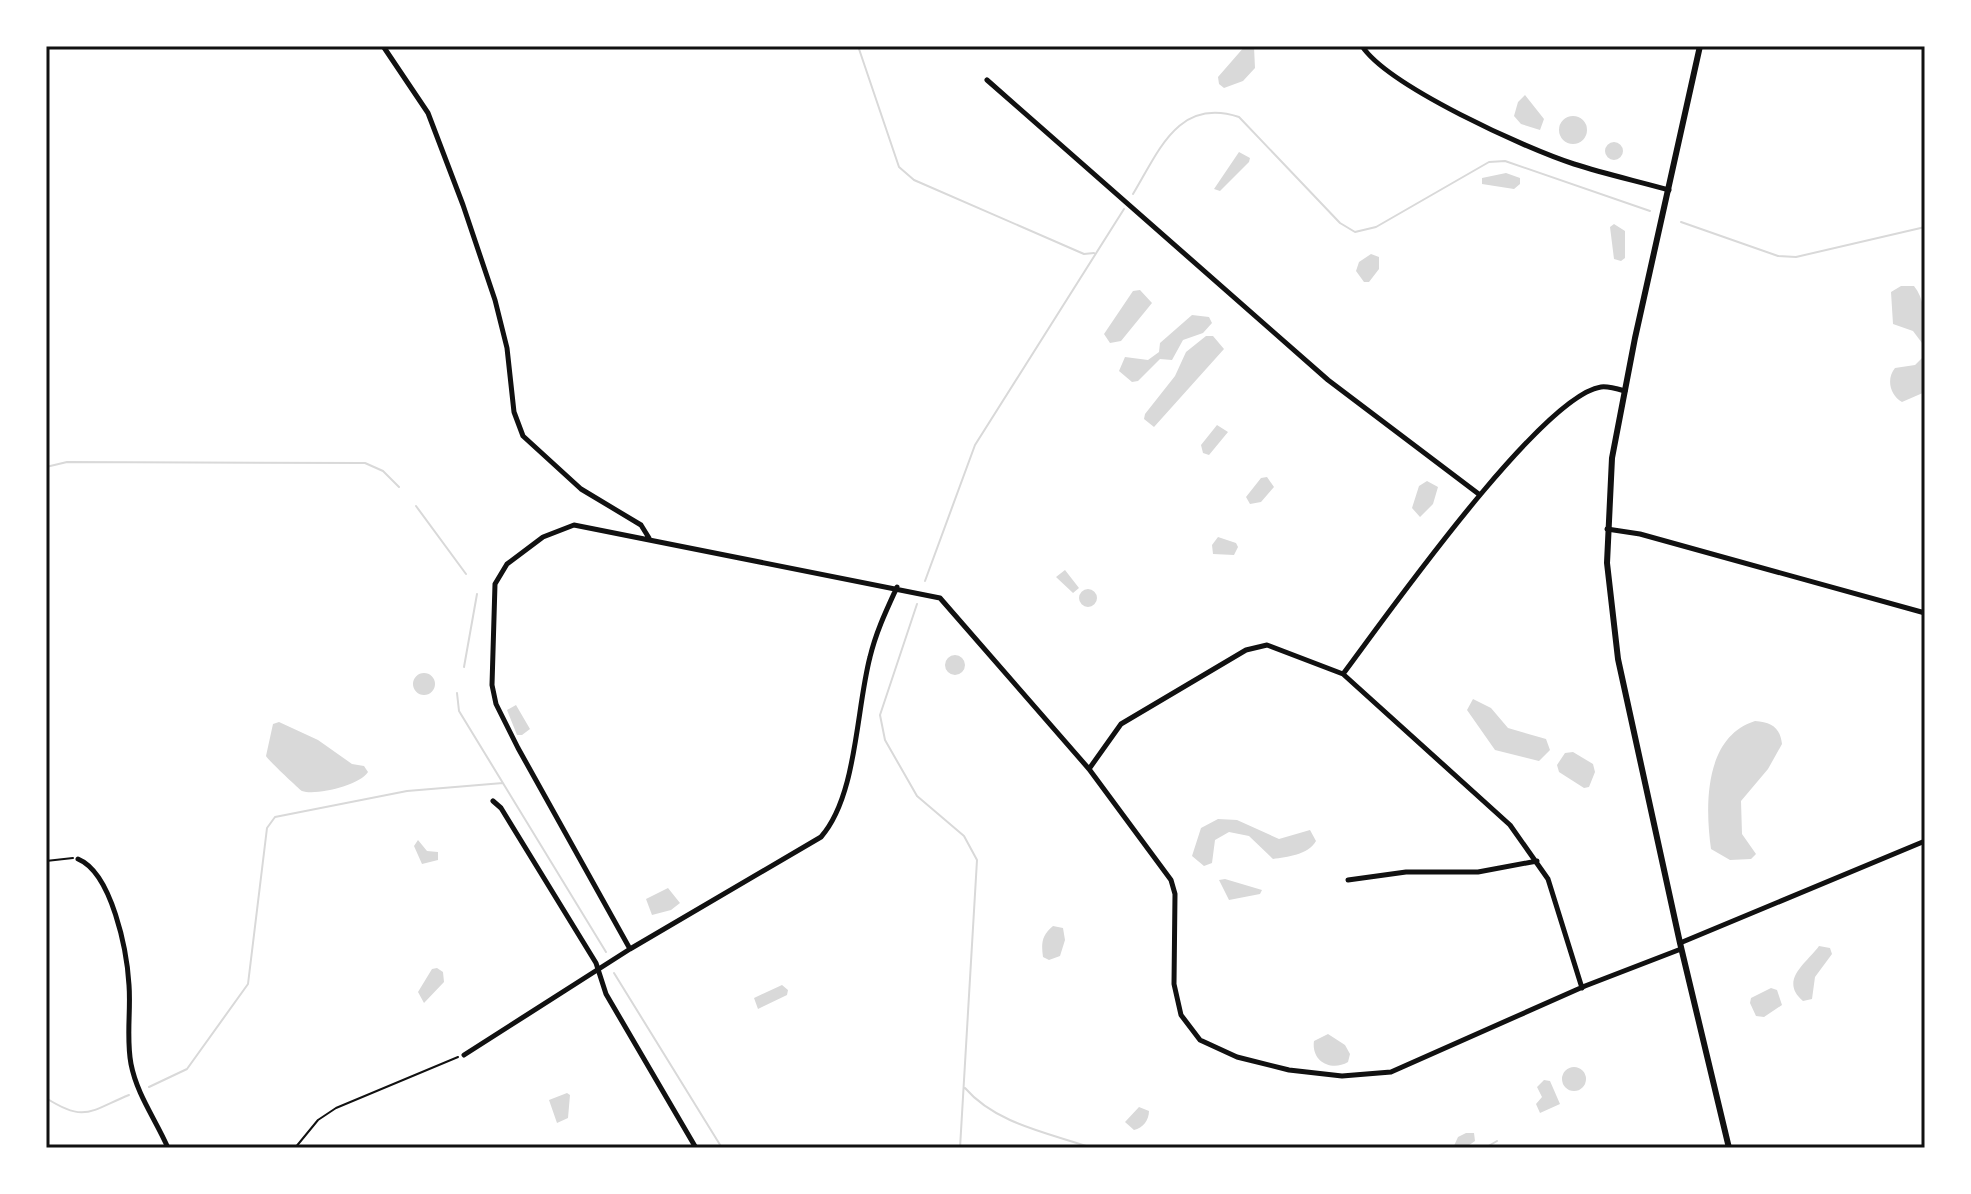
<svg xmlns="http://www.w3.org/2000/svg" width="1971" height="1194" font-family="'Titillium Web',sans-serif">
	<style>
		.water { fill: #d9d9d9 }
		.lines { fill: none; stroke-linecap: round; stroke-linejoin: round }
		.stream { stroke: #d9d9d9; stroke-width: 2 }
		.path { stroke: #111; stroke-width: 2 }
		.minor { stroke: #111; stroke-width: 5 }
		.secondary { stroke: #111; stroke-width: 6 }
		.neatline { fill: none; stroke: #111; stroke-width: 3 }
	</style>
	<rect width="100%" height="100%" fill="#fff"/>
	<path class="water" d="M1245,46l9,1 1,21 -12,13 -19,7 -5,-4 -1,-7z
		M1525,95l19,24 -4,11 -19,-6 -7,-8 4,-14z
		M1559 130a14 14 0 1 1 28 0a14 14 0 1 1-28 0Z
		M1605 151a9 9 0 1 1 18 0a9 9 0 1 1-18 0Z
		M1239,152l11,6 -1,4 -29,29 -6,-2z
		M1506,173l14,5v6l-6,5 -32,-5v-6z
		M1614,224l11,7v27l-4,3 -7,-2 -4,-32z
		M1371,254l8,3v12l-10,13h-5l-8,-11 3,-9z
		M1901,286h13c13,16 11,41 11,61l-12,-16 -20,-7 -2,-32z
		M1140,290l12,13 -31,38 -11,2 -6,-9 29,-43z
		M1192,315l17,2 3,6 -9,10 -20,7 -11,20 -12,-1 -22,22 -6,1 -13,-11 6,-14 23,3 11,-8 1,-9z
		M1206,336h7l11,13 -70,78 -10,-8 1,-5 30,-38 11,-24z
		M1925,355v37l-23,10c-12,-7 -16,-23 -7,-34l20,-3z
		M1217,425l11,7 -19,23 -6,-2 -2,-8z
		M1267,477l7,10 -13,15 -11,2 -4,-7 15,-19z
		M1427,481l11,6 -5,17 -13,13 -8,-9 7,-22z
		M1218,537l18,6 2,4 -4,8 -21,-1 -1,-9z
		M1065,570l14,18 -6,5 -17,-16z
		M1079 598a9 9 0 1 1 18 0a9 9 0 1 1-18 0Z
		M945 665a10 10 0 1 1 20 0a10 10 0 1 1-20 0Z
		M413 684a11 11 0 1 1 22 0a11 11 0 1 1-22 0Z
		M1473,699l18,9 17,20 38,11 4,11 -11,11 -44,-11 -28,-40z
		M516,705l14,24 -8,6h-5l-10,-25z
		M1755,721c16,1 25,6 27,23l-14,25 -27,32 1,33 14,20 -5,5 -21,1 -19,-11c-6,-43 -7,-112 44,-128z
		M279,722l39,18 34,24 12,2 4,6c-8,13 -52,24 -66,19 -2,-1 -34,-31 -36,-35l7,-32z
		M1573,752l20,12 2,8 -6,15 -5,1 -25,-16 -2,-7 8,-12z
		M1218,819l19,1 42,19 31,-9 6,11c-8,14 -29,16 -43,18l-24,-23 -20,-4 -14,8 -3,23 -8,3 -12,-10 9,-28z
		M418,840l9,11 11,1v8l-16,4 -8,-18z
		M1225,879l37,11 -2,4 -31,6 -10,-20z
		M668,888l12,15 -9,7 -19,5 -6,-16z
		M1053,926l10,2 2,12 -5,16 -11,4 -6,-3c-2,-14 -1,-22 10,-31z
		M1819,946l11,2 2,6 -17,23 -3,22 -9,2c-25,-21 5,-39 16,-55z
		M437,968l6,4 1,10 -20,21 -6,-11 14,-23z
		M782,985l6,5 -1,5 -29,14 -4,-11z
		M1771,988l6,2 5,15 -18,12 -8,-1 -6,-13 1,-5z
		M1328,1034l17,11 5,9 -2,8c-17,10 -37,-1 -34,-21z
		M1562 1079a12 12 0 1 1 24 0a12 12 0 1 1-24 0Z
		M1544,1080l6,1 10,23 -20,9 -4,-9 6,-7 -5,-10z
		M567,1093l3,2 -2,23 -11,5 -8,-23z
		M1139,1107l10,4c0,9 -6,17 -15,19l-9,-8z
		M1466,1133h8l1,8 -10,7h-12l5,-11z"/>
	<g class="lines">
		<path class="stream" d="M858,46l41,121 15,13 170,74 10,-1
			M1133,194c26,-43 45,-97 106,-77l101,106 15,9 21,-5 113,-65 16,-1 145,50
			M1681,222l97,34 18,1 129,-30
			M46,467l21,-5 298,1 18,8 16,16
			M416,506l50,68
			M925,581l50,-136 149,-236
			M917,604l-37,111 5,25 32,56 47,40 13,24 -17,288
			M464,667l13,-73
			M457,693l2,18 147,241
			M614,973l108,175
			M149,1087l38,-18 61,-85 19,-156 8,-11 132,-26 96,-8
			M965,1088c31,36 84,45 127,60
			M46,1098c39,25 44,13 83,-3
			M1485,1148l12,-7"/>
		<path class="path" d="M46,861l27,-3
			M295,1148l23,-28 18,-12 122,-51"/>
		<path class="minor" d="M383,46l45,67 35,92 32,95 12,48 7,64 9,24 58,53 60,36 8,13
			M1362,46c26,40 165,103 212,118 31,10 63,17 95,26
			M987,80l341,300 152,115
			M1607,529l33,5 285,79
			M1343,674c42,-56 198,-278 258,-287 7,-1 17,2 24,4
			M1089,769l32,-45 125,-74 21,-5 76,29 167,151 38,54 34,109
			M493,801l8,7 95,155 10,31 90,154
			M78,859c34,14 49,92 51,126 2,26 -3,53 2,79 6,31 25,56 37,84
			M1348,880l58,-8h72l59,-11
			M1680,943l245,-102
			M630,949l-112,-201 -22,-44 -4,-19 3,-101 12,-20 36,-27 31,-12 366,73 149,171 82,111 4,14 -1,90 7,31 19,25 37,17 52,13 53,6 49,-4 194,-86 96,-37
			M464,1055l166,-106 191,-112c36,-41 35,-127 49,-180 6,-25 16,-46 27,-70"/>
		<path class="secondary" d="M1700,46l-65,292 -23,120 -5,105 11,96 62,284 49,205"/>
	</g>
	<rect width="1971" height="1194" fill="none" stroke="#ffffff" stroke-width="96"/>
	<rect x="48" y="48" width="1875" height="1098" class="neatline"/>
</svg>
